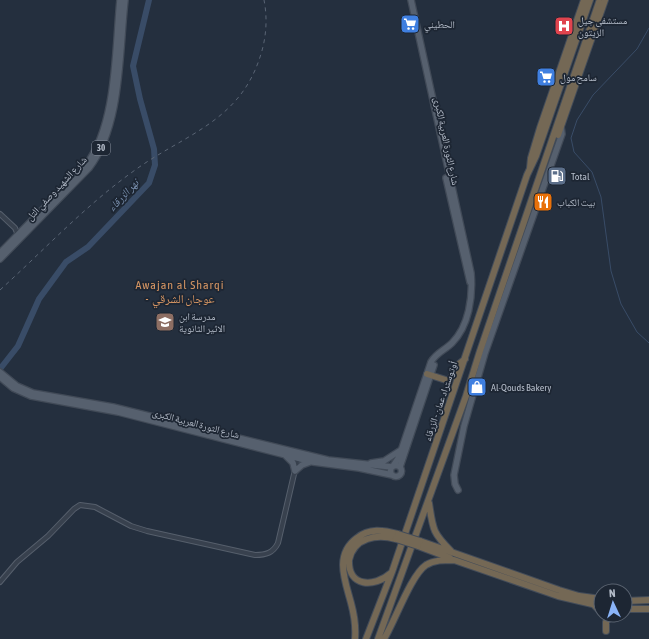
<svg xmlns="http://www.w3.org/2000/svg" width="649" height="639" font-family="'Asap Condensed','Noto Naskh Arabic',sans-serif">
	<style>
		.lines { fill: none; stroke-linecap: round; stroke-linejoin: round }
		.stream { stroke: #394c67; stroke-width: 1 }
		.river { stroke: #394c67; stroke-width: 6 }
		.minor-casing { stroke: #565f6c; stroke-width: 6 }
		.major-casing { stroke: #414a57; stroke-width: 8 }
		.highway-casing { stroke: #434c59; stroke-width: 8 }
		.minor { stroke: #38414e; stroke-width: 4 }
		.major { stroke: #56606e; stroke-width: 5.5 }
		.highway { stroke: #746855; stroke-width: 6 }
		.rail { stroke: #5a6575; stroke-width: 1; stroke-dasharray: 4 4; stroke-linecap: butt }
		.highway-bridge-casing { stroke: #434c59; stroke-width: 8; stroke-linecap: butt }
		.highway-bridge { stroke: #746855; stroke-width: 6 }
		.labels { text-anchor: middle; stroke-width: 3.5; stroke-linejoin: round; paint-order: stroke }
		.shield { fill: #1d2633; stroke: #878f9c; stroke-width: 1 }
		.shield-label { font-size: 9px; font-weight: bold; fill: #b4bcc9 }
		.poi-label { font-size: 10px; fill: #b4bcc9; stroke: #1d2633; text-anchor: start }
		.street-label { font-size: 10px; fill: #b4bcc9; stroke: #1d2633 }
		.water-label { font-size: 11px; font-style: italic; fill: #7c92b1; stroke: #1d2633 }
		.quarter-label { font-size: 12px; letter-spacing: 1px; fill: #d59563; stroke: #1d2633 }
	</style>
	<rect width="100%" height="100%" fill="#242f3e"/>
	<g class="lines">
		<path class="stream" d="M649,28l-12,21 -44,46 -16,25 -6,18 3,14 18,20 9,25 10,74 10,33 16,28 12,11"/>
		<path class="river" d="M0,369l18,-23 21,-47 27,-37 22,-15 61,-64 6,-18 -1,-16 -14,-50 -7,-33 16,-66"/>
		<defs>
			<path id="minor" d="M0,214l15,14 3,7
				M0,582l17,-20 31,-26 26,-27 6,-4 15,2 36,19 16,5 108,24c11,0 18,-2 23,-12l20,-86"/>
			<path id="major" d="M446,178l24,104
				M0,253l86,-88c31,-41 29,-115 34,-165
				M0,259l89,-91c33,-43 30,-116 36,-168
				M0,372l17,14 16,7 80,14 215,53 64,7
				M0,377l13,11 18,8 87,16 195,50 46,6 33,7
				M286,456l7,7 2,8
				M371,463l13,-2 17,-11
				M390.5 471a5.5 5.5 0 1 1 11 0a5.5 5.5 0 1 1-11 0Z
				M393,466l6,-9 32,-95c5,-9 14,-12 21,-19 17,-17 21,-46 19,-70l-60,-273
				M400,467l34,-102
				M295,471l7,-6 8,-3
				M458,490l-3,-6 -1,-9 10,-49 21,-73 77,-219 -1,-7"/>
			<path id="highway" d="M558,135l47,-135
				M530,168l1,-10 9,-30 44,-128
				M427,374l22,7 10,-17 6,-5
				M429,503c4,26 3,29 22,48
				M420,541l139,49 20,6 22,3
				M418,546l32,12
				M391,573c-17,15 -43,14 -42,-13 5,-23 28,-26 47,-21
				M625,601l24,-1
				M594,605l7,7
				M625,609h24
				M606,631v-9l5,-7
				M355,639c1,-12 -1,-25 -4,-36 -6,-23 -17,-48 6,-65 12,-10 26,-8 41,-4
				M366,639l26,-67 135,-397 9,-19 54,-156
				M378,639l88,-243 14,-45 119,-349
				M384,639c11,-18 27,-64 42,-74 8,-5 18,-5 28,-5l104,36 43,10"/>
		</defs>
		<use href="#minor" class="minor-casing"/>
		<use href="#major" class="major-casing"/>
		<use href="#highway" class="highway-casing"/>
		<use href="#minor" class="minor"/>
		<use href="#major" class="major"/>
		<use href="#highway" class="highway"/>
		<path class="rail" d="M0,290c43,-39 84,-83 131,-117 49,-37 106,-49 128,-113 7,-19 9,-40 5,-60"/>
		<defs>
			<path id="highway-bridge" d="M398,534l22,7
				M396,539l22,7"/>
		</defs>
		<use href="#highway-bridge" class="highway-bridge-casing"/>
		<use href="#highway-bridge" class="highway-bridge"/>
	</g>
	<defs>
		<symbol id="supermarket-square" viewBox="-11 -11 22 22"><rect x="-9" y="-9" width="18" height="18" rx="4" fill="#3f7fe0" stroke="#1d2633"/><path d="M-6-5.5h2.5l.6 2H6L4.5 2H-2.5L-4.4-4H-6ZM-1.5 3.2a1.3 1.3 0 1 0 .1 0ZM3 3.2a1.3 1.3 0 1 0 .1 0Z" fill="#fff"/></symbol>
		<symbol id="hospital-square" viewBox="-11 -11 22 22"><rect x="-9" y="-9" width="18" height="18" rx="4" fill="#e0444e" stroke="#1d2633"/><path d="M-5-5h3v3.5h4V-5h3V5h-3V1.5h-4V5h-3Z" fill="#fff"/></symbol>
		<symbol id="fuel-square" viewBox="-11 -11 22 22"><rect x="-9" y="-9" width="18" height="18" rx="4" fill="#5c6f8a" stroke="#1d2633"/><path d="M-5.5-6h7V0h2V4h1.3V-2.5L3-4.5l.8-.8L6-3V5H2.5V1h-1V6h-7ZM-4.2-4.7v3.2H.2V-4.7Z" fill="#fff"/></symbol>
		<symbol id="restaurant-square" viewBox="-11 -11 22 22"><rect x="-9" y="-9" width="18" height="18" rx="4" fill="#e8710a" stroke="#1d2633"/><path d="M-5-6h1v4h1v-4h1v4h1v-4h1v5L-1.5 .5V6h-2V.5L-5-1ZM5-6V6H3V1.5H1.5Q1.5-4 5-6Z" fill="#fff"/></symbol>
		<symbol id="school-square" viewBox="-11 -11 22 22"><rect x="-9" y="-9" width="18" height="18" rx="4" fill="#8d6e63" stroke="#1d2633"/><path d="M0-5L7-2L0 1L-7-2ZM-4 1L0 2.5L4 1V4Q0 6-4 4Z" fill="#fff"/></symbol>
		<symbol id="shop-square" viewBox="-11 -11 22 22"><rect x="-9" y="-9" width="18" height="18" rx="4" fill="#3f7fe0" stroke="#1d2633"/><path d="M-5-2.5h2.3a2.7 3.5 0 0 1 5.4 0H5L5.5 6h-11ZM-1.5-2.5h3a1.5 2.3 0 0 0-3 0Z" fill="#fff"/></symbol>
	</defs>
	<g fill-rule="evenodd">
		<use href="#supermarket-square" x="399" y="13" width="22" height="22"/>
		<use href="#hospital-square" x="553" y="15" width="22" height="22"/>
		<use href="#supermarket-square" x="535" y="66" width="22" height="22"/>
		<use href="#fuel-square" x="546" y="165" width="22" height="22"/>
		<use href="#restaurant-square" x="532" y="191" width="22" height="22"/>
		<use href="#school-square" x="154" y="311" width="22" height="22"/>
		<use href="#shop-square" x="466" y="376" width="22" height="22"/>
	</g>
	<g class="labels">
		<rect class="shield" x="92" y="141" width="18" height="14" rx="3"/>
		<g class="shield-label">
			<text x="101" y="151">30</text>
		</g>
		<g class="poi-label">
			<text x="578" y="24">مستشفى جيل<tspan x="578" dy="12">الزيتون</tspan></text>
			<text x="424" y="28">الحطيني</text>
			<text x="560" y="81">سامح مول</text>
			<text x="571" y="180">Total</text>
			<text x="557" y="206">بيت الكباب</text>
			<text x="179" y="320">مدرسة ابن<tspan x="179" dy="12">الاثير الثانوية</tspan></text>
			<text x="491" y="391">Al-Qouds Bakery</text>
		</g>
		<g class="street-label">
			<text transform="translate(447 141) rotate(78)" y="4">شارع الثورة العربية الكبرى</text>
			<text transform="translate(56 188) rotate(-47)" y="4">شارع الشهيد وصفي التل</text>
			<text transform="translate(440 401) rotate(-71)" y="4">أوتوستراد عمان - الزرقاء</text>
			<text transform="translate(196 423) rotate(15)" y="4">شارع الثورة العربية الكبرى</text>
		</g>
		<g class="water-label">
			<text transform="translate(123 195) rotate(-47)" y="4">نهر الزرقاء</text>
		</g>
		<g class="quarter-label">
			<text x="180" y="289">Awajan al Sharqi<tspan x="180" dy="14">- عوجان الشرقي</tspan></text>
		</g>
	</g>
	<g transform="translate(613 603) rotate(356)"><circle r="19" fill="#1d2633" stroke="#59626f"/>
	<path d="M0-3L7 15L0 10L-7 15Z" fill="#8ab4f8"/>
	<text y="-6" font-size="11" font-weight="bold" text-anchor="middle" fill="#b4bcc9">N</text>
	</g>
</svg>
